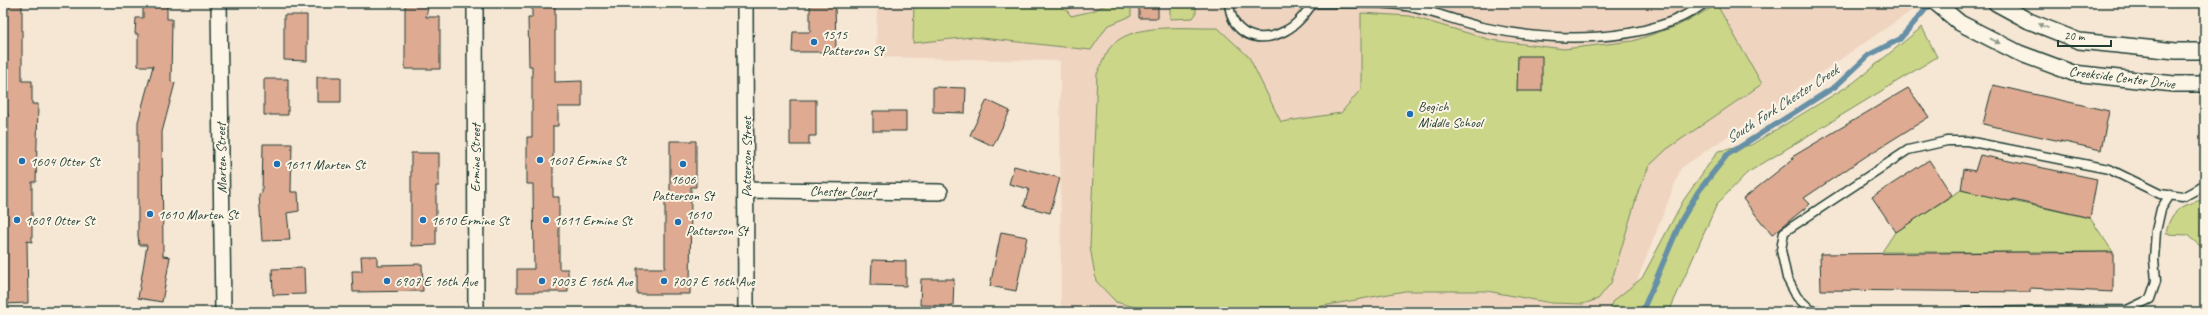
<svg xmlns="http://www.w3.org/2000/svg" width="2208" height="315" font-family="Caveat,sans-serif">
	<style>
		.built { fill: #efd4c0 }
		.green { fill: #cbd689; stroke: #758a5e }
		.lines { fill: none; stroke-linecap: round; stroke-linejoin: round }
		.stream { stroke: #6690a6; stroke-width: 5.5 }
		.building { fill: #deaa92; stroke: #1f3d34 }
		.service-casing { stroke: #1f3d34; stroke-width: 11 }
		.minor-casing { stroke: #1f3d34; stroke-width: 18 }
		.service { stroke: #fcf5e5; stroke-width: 8 }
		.minor { stroke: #fcf5e5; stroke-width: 15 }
		.oneway { fill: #8e998c }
		.poi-dot { fill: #1f6fb2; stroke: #fcf5e5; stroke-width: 1.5 }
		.labels { text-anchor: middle; stroke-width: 4; stroke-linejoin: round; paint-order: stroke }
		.poi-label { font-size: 14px; fill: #1f3d34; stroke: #fcf5e5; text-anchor: start }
		.street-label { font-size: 14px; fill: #1f3d34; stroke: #fcf5e5 }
		.water-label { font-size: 15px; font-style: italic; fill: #37595a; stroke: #fcf5e5 }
	</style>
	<rect width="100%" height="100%" fill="#f6e6d4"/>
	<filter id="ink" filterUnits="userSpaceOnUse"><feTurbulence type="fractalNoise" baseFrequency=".025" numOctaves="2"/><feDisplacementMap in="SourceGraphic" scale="8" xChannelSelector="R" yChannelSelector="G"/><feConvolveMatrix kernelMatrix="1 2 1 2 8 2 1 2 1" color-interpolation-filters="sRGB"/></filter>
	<g filter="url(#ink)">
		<path class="built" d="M877,3h1030l7,6 -233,159 -56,144h-564l-1,-251 -184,-4z"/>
		<path class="green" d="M914,3h175l-23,6 5,7 22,-5 16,-8h22v13l-24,10 -16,24 -119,-13 -59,6z
			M1170,3h26v11l-3,4 -23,1z
			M1717,5l45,79 -95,65 -18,17 -10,23 -28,94 -13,16 -15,5 -32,-1 -64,-12h-82l-88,16 -179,1 -22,-6 -20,-21 -6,-34 7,-173c4,-8 7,-18 12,-25 20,-28 78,-20 109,-21l31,29 32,65 60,-9 20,-24v-76l49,3 81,24 73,9 69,-8 44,-15z
			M1922,27l15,30 -190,116 -30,31 -48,108h-59l2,-10 30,-24 41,-77 35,-50 33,-6 102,-62z
			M1961,190l129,28 23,34h-231l13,-20z
			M2205,199v51l-18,-15 -21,-1c4,-25 17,-29 39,-35z"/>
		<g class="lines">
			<path class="stream" d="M1642,312l39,-91 17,-29 29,-37 109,-69 33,-31 31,-16 31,-36"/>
		</g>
		<path class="building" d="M3,3h19v78h10v23h6l-2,78h-4v60l-5,-1 1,62 -25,1v-105h4l1,-85h-5z
			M143,3h24v16h5l-1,63 4,1 -13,49 1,124 7,1 -8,45 -24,-4 9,-53h-8l-1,-10v-113l15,-56h-15v-32h-3l1,-16h7z
			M405,3h24l-3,14h14v52h-35z
			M532,3h23v79l27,-1v26h-24v19h-5v71h6v72h9v23h-51v-23h17l-1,-85h-6v-47h5v-71h-3l-1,-48h4z
			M810,3h25l1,49h-44l1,-20h17z
			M1139,3h19v15h-19z
			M284,15h23v46l-23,-1z
			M1518,56h24v35h-25z
			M317,77h24v25h-24z
			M264,79h24v36h-24z
			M1993,85l116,26 -8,39 -118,-26z
			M933,87l33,1 -1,25 -32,-1z
			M1908,88l21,29 -61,38 -64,43 6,6 -38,31 -29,-36 50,-40 -1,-2z
			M790,100h26v36h-7v9h-19z
			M987,100l23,11 -17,35 -23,-11z
			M873,111h33v20h-33z
			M670,141h26v46h-5l-1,107h-53v-26h28v-69h5z
			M263,144h29l-1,48h7l1,19 -12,2 3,27 -28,1 -3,-47 3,-1z
			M411,153h28v33h-3v59l-25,1z
			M1980,155l117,24 -7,39 -77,-18v2l-52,-12 3,-21 11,2z
			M1929,160l23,35 -56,37 -24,-35z
			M1014,166l46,12 -10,35 -26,-7 5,-17 -20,-5z
			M1001,232l26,5 -11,54 -26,-5z
			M2028,252v1l85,-1v40l-83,-4v4l-209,-2 -1,-36z
			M361,256h16v9l45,-1 1,27 -70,1 -1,-21h10z
			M872,260l34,1v25l-35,-1z
			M304,268l1,26 -32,1 -1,-26z
			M921,279h33l-1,27 -33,-1z"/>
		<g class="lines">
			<defs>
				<path id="service" d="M1229,3c3,32 28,42 56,28 12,-6 20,-17 28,-28
					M1313,3c27,1 60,-2 87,2 28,4 55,16 82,22 67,15 165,19 223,-24
					M1824,312l-13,-2 -14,-13 -10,-19 -6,-28 3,-18 124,-82 39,-9h20l142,28 51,25 23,3 22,-12
					M1966,312l161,-2 23,-11 6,-18 -2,-22 2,-28 5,-22 9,-14"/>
				<path id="minor" d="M219,3l4,309
					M475,3l1,309
					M745,3l1,309
					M1936,3l24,20 59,30 54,20 101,11h31
					M1996,3l33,18 50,20 97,10h29
					M746,190l194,2"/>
			</defs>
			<use href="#service" class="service-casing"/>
			<use href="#minor" class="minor-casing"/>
			<use href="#service" class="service"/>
			<use href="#minor" class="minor"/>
		</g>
		<defs><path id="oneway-solid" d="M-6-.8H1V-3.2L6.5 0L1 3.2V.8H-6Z"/></defs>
		<g class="oneway">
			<use href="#oneway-solid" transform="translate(2043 26) rotate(-158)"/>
			<use href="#oneway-solid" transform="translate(1995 41) rotate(27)"/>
		</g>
	</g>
	<g class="poi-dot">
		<circle cx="814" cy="42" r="4"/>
		<circle cx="1410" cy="114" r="4"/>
		<circle cx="540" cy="160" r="4"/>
		<circle cx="22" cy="161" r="4"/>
		<circle cx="277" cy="164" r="4"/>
		<circle cx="683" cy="164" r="4"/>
		<circle cx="150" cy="214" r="4"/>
		<circle cx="17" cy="220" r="4"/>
		<circle cx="423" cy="220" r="4"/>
		<circle cx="546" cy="220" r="4"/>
		<circle cx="678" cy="222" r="4"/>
		<circle cx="387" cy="281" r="4"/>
		<circle cx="542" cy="281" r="4"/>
		<circle cx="664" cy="281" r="4"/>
	</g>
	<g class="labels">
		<g class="poi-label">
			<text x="822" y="39">1515<tspan x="822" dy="16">Patterson St</tspan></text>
			<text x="1418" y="111">Begich<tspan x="1418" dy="16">Middle School</tspan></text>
			<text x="548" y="165">1607 Ermine St</text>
			<text x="30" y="166">1604 Otter St</text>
			<text x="285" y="169">1611 Marten St</text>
			<text x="683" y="184" text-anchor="middle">1606<tspan x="683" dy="16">Patterson St</tspan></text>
			<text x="158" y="219">1610 Marten St</text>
			<text x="686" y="219">1610<tspan x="686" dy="16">Patterson St</tspan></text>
			<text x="25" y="225">1609 Otter St</text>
			<text x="431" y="225">1610 Ermine St</text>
			<text x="554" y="225">1611 Ermine St</text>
			<text x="395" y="286">6907 E 16th Ave</text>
			<text x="550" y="286">7003 E 16th Ave</text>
			<text x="672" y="286">7007 E 16th Ave</text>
		</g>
		<g class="street-label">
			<text transform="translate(2122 77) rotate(7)" y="5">Creekside Center Drive</text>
			<text transform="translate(746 157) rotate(-90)" y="5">Patterson Street</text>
			<text transform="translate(221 158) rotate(-91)" y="5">Marten Street</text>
			<text transform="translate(475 158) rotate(-90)" y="5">Ermine Street</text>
			<text transform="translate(843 191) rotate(1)" y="5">Chester Court</text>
		</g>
		<g class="water-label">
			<text transform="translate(1782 104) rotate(-33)" y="5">South Fork Chester Creek</text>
		</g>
	</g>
	<rect width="2208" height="315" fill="none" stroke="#fcf5e5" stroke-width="16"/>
	<rect x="8" y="8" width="2192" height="299" fill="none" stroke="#1f3d34" stroke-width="1.5" filter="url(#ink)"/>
	<path d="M2058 40v6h53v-6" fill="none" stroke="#1f3d34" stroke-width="2"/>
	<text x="2064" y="40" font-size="12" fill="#1f3d34" stroke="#fcf5e5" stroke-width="3" paint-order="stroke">20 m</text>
</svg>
